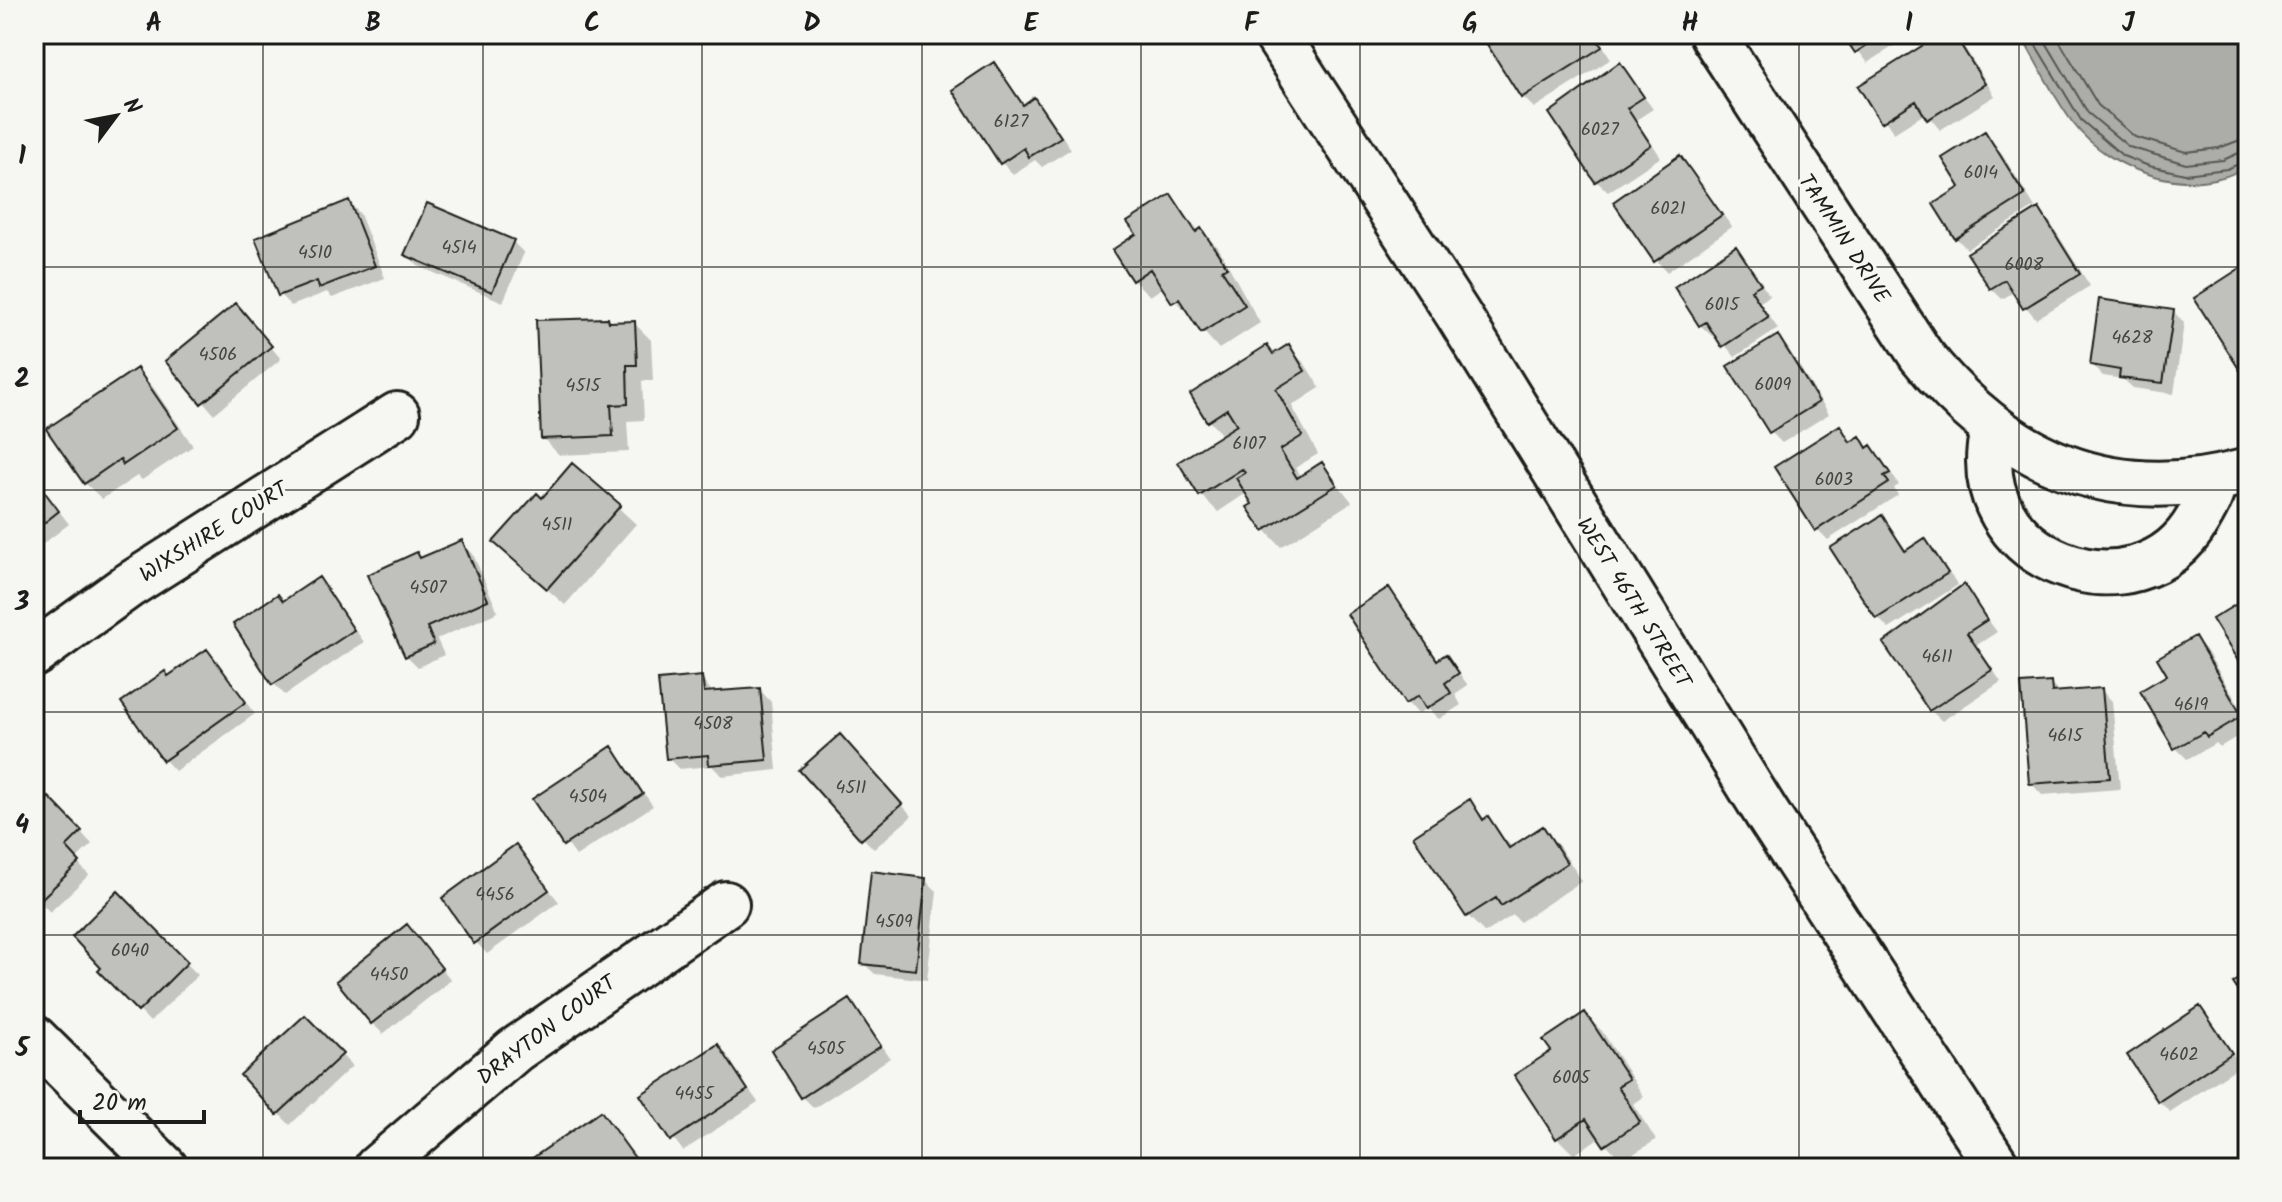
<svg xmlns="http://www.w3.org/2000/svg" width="2282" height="1202" font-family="Kalam,sans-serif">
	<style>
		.water { fill: #acaca9; stroke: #727271; stroke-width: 2 }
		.shadow { fill: #0003 }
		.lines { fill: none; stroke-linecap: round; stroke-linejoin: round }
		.shore { stroke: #565654; stroke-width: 2 }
		.building { fill: #c0c0bd; stroke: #1c1c1c; stroke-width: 2 }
		.minor-casing { stroke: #1c1c1c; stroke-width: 50 }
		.minor { stroke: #f6f6f2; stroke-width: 44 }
		.grid { fill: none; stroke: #1c1c1c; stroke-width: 2; stroke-opacity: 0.55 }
		.labels { text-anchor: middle; stroke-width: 7; stroke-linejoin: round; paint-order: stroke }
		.number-label { font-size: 18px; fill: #454544 }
		.street-label { font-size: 22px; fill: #1c1c1c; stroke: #f6f6f2 }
		.neatline { fill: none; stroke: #1c1c1c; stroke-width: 3 }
		.grid-label { font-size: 26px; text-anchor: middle; font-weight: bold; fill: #1c1c1c }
	</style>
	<rect width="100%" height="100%" fill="#f6f6f2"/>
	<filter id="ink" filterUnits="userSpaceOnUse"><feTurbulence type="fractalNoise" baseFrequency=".0125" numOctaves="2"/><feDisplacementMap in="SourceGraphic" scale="16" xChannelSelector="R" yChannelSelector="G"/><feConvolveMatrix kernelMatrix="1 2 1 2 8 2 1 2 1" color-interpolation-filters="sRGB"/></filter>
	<g filter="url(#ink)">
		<path class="water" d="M2020,34h228v132c-54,34 -137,7 -175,-43 -20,-27 -36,-60 -53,-89z"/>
		<path class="shadow" d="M1499,34h97l15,25 -77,49 -11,-11z
			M1845,34h67l-44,29z
			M1945,34h8l8,8 34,54 -55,34 -14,-17 -32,20 -33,-47z
			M1620,64l33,45 -17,11 25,37 -53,35 -12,-11z
			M994,65l31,41 9,-7 11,12 26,38 -29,18 -7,-7 -22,14 -11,-11 -47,-72z
			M1985,134l11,11 39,62 -68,42 -11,-11 6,-50z
			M1680,157l52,70 -65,45 -11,-12z
			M1171,197l28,34 19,16 42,76 -41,26 -55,-62 -14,9 -17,-16 6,-45z
			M349,202l11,12 25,64 -53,20 -5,-6 -36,14 -11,-11z
			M2039,211l11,11 40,64 -54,33 -22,-27 -12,7 -11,-11z
			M513,242l11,11 -21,49 -85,-36 -11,-12z
			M1736,249l34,47 -10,6 18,27 -43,28 -19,-23 -4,2 -12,-11z
			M236,305l45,54 -67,55 -46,-53z
			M2173,311l11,12 -10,71 -41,-6 -10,-9 -20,-3 -11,-11z
			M607,320l5,4 22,-1 17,17 2,41h-11l2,39 -17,1 2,31 -70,3 -16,-17z
			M1777,337l11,11 41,66 -47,29 -11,-11 -42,-66z
			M1288,347l17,17 15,24 -28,18 26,48 -23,14 6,9 21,-13 30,38 -71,45 -16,-17 -17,-38 -30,20 -17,-17 -21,-33 43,-26 -15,-16 59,-72 8,7z
			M137,370l16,17 40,59 -51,34 -5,-4 -35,23 -17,-16z
			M1839,427l14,15 6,-3 23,20 17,26 -5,3 4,7 -70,45 -11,-11z
			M573,466l63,58 -71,81 -52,-46 29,-58z
			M34,478l35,46 -35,27z
			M1882,517l26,35 17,-11 33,44 -69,44 -11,-11 -45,-69z
			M462,542l11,12 25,58 -61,27 7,16 -26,12 -11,-11 10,-101 5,5z
			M319,579l45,63 -79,53 -11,-11 9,-81z
			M1964,587l33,45 -20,13 24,37 -59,39 -12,-11z
			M1389,590l50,71 7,-4 22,28 -13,9 6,11 -22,14 -12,-11 -9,6 -11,-11z
			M2195,638l11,12 42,71v9l-28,17 -4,-4 -29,16 -11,-11 -33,-56 27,-16z
			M207,651l48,63 -80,57 -11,-12 5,-81z
			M701,678l12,15 47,-3 11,12 6,68 -55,6 -10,-10 -33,3 -11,-11z
			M2050,684l10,9 41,-3 11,11 8,88 -78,6 -11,-12z
			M612,748l41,58 -77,50 -42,-57z
			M851,748l61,68 -38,33 -11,-11z
			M49,799l43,45 -17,16 14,15 -39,37 -16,-16v-83z
			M1469,802l44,46 30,-19 16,17 23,35 -62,41 -7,-7 -28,18 -17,-17 -52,-79z
			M516,847l43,55 -72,52 -11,-12z
			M925,880l12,11 -10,89 -52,-6 -12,-11z
			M118,894l80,81 -48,47 -49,-51z
			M418,938l33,42 -68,54 -11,-11z
			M850,1001l40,57 -76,50 -11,-11z
			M2200,1009l41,56 -71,47 -11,-11z
			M1585,1015l17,16 42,66 -11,7 23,36 -34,21 -22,-24 -26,18 -17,-17 -3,-86z
			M305,1017l47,49 -62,59 -48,-49z
			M718,1047l40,55 -75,49 -41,-55z
			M601,1114l44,54h-124z"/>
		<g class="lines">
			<path class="shore" d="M2029,34l52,86 42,36 26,10 36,8 42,-5 21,-9
				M2041,34l47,79 41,34 57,17 37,-4 25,-11
				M2055,34l43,71 37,32 51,15 33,-4 29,-11"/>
		</g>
		<path class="building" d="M1496,34h98l8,13 -81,51 -36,-57z
			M1842,34h42l-29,19z
			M1941,34h13l31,50 -58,36 -11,-19 -35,22 -23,-37z
			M994,62l29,43 11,-8 27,40 -32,20 -5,-9 -24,16 -48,-74z
			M1620,62l24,35 -17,11 24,37 -56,37 -46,-69z
			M1985,131l40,64 -70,44 -22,-35 27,-17 -18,-29z
			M1680,155l42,60 -68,47 -41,-60z
			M1171,194l25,38 5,-4 26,39 -5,3 23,35 -44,28 -22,-34 -7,4 -22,-34 -18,12 -20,-31 24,-16 -9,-12z
			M349,200l26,66 -56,22 -2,-7 -39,15 -23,-58z
			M427,203l87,37 -22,52 -88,-37z
			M2039,208l41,66 -57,35 -18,-29 -15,9 -23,-36z
			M1736,246l25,38 -10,6 17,27 -46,30 -16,-25 -7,4 -25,-39z
			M2248,263v104l-7,5 -47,-74z
			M2099,299l75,11 -11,73 -44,-5 1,-8 -30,-5z
			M236,303l36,43 -71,58 -36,-43z
			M608,318l1,4 26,-1 2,44h-10l1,39 -17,1 2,31 -72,3 -5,-119z
			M1778,335l41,67 -50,31 -42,-67z
			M1289,344l16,27 -29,18 26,47 -22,14 17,28 25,-16 15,23 -74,46 -16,-24 5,-3 -16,-26 9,-5 -3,-4 -43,27 -21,-34 59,-37 -10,-16 -20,13 -17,-28 77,-49 6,9z
			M137,368l41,60 -55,37 -3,-6 -36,25 -38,-55z
			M1840,425l10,17 10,-6 7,12 4,-3 19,28 -6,3 5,7 -74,48 -41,-64z
			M572,463l49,42 -74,84 -54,-47 44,-49 5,5z
			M34,478l25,33 -25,20z
			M1882,515l23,36 20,-13 23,35 -72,46 -46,-71z
			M462,540l26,60 -61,27 7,17 -29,13 -38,-82 50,-23 3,6z
			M319,577l35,53 -82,55 -39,-61 45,-30 5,7z
			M1964,584l23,36 -20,13 25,37 -63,41 -46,-68z
			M1389,587l48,73 9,-6 13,19 -14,10 6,10 -25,16 -8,-13 -13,8 -58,-90z
			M2248,597v80l-36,-58z
			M2195,636l47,80 -35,21 -3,-5 -30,17 -34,-58 27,-16 -10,-17z
			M207,649l39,53 -83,59 -42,-59 44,-31 3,5z
			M702,676l2,16 56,-4 7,72 -58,5 -1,-10 -42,4 -8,-79z
			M2051,682l1,10 50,-4 8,90 -81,6 -8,-100z
			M840,734l62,70 -41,36 -62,-70z
			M612,746l31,48 -80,52 -31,-47z
			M49,797l33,34 -16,16 14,15 -42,40 -4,-4v-87z
			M1470,799l13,21 5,-4 21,32 34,-22 24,37 -66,43 -5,-8 -30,19 -53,-81z
			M516,844l33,46 -75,54 -32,-46z
			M871,871l55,7 -10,92 -55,-6z
			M118,891l70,71 -50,50 -40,-41 3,-3 -29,-31z
			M407,924l35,44 -71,56 -35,-43z
			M2248,973v33l-15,-23z
			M850,999l31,47 -80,52 -30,-48z
			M2200,1006l32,47 -74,49 -31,-47z
			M1585,1012l44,67 -11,7 22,36 -36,24 -18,-27 -30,20 -42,-64 37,-24 -8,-11z
			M305,1015l38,39 -66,61 -37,-40z
			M718,1044l30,46 -78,51 -30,-46z
			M601,1111l39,54 -4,3h-118z"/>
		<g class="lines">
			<defs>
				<path id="minor" d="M1276,34l181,279 310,501 231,354
					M1712,34l209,321c86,108 191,153 327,116
					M1993,430c-32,133 146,194 205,89 7,-12 15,-25 15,-39
					M34,654l94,-68 269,-171
					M34,1038l131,130
					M377,1168l138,-118 211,-146"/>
			</defs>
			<use href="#minor" class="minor-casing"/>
			<use href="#minor" class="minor"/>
		</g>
	</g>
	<path class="grid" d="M263,34v1134M483,34v1134M702,34v1134M922,34v1134M1141,34v1134M1360,34v1134M1580,34v1134M1799,34v1134M2019,34v1134M34,267h2214M34,490h2214M34,712h2214M34,935h2214"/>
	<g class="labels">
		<g class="number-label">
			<text x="1011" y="127">6127</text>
			<text x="1600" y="135">6027</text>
			<text x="1981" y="178">6014</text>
			<text x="1668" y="214">6021</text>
			<text x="459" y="253">4514</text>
			<text x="315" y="258">4510</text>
			<text x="2024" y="270">6008</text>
			<text x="1722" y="310">6015</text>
			<text x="2132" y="343">4628</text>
			<text x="218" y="360">4506</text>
			<text x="1773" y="390">6009</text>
			<text x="583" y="391">4515</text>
			<text x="1249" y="449">6107</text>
			<text x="1834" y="485">6003</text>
			<text x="557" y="530">4511</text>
			<text x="428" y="593">4507</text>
			<text x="1937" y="662">4611</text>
			<text x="2191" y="710">4619</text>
			<text x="713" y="729">4508</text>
			<text x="2065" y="741">4615</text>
			<text x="851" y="793">4511</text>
			<text x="588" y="802">4504</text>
			<text x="495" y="900">4456</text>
			<text x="894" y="927">4509</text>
			<text x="130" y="956">6040</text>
			<text x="389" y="980">4450</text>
			<text x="826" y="1054">4505</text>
			<text x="2179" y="1060">4602</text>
			<text x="1571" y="1083">6005</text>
			<text x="694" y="1099">4455</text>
		</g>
		<g class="street-label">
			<text transform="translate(1845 238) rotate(57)" y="8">TAMMIN DRIVE</text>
			<text transform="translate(213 531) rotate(-32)" y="8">WIXSHIRE COURT</text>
			<text transform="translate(1635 602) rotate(58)" y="8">WEST 46TH STREET</text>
			<text transform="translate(546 1029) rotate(-37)" y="8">DRAYTON COURT</text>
		</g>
	</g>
	<rect width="2282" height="1202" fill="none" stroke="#f6f6f2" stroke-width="88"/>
	<g transform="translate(116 116) rotate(58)" stroke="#f6f6f2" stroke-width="6" paint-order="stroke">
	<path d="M0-6L14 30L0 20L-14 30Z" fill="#1c1c1c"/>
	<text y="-12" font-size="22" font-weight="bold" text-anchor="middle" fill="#1c1c1c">N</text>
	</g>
	<path d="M80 1110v12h124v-12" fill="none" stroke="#1c1c1c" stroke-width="4"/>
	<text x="92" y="1110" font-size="24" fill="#1c1c1c" stroke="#f6f6f2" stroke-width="6" paint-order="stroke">20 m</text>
	<rect x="44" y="44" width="2194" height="1114" class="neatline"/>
	<g class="grid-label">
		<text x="154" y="31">A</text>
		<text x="373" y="31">B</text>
		<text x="592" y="31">C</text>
		<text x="812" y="31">D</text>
		<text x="1031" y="31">E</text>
		<text x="1251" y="31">F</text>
		<text x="1470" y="31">G</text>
		<text x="1690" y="31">H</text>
		<text x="1909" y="31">I</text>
		<text x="2128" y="31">J</text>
		<text x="22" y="164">1</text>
		<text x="22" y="387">2</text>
		<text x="22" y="610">3</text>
		<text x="22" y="833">4</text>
		<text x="22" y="1056">5</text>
	</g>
</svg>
